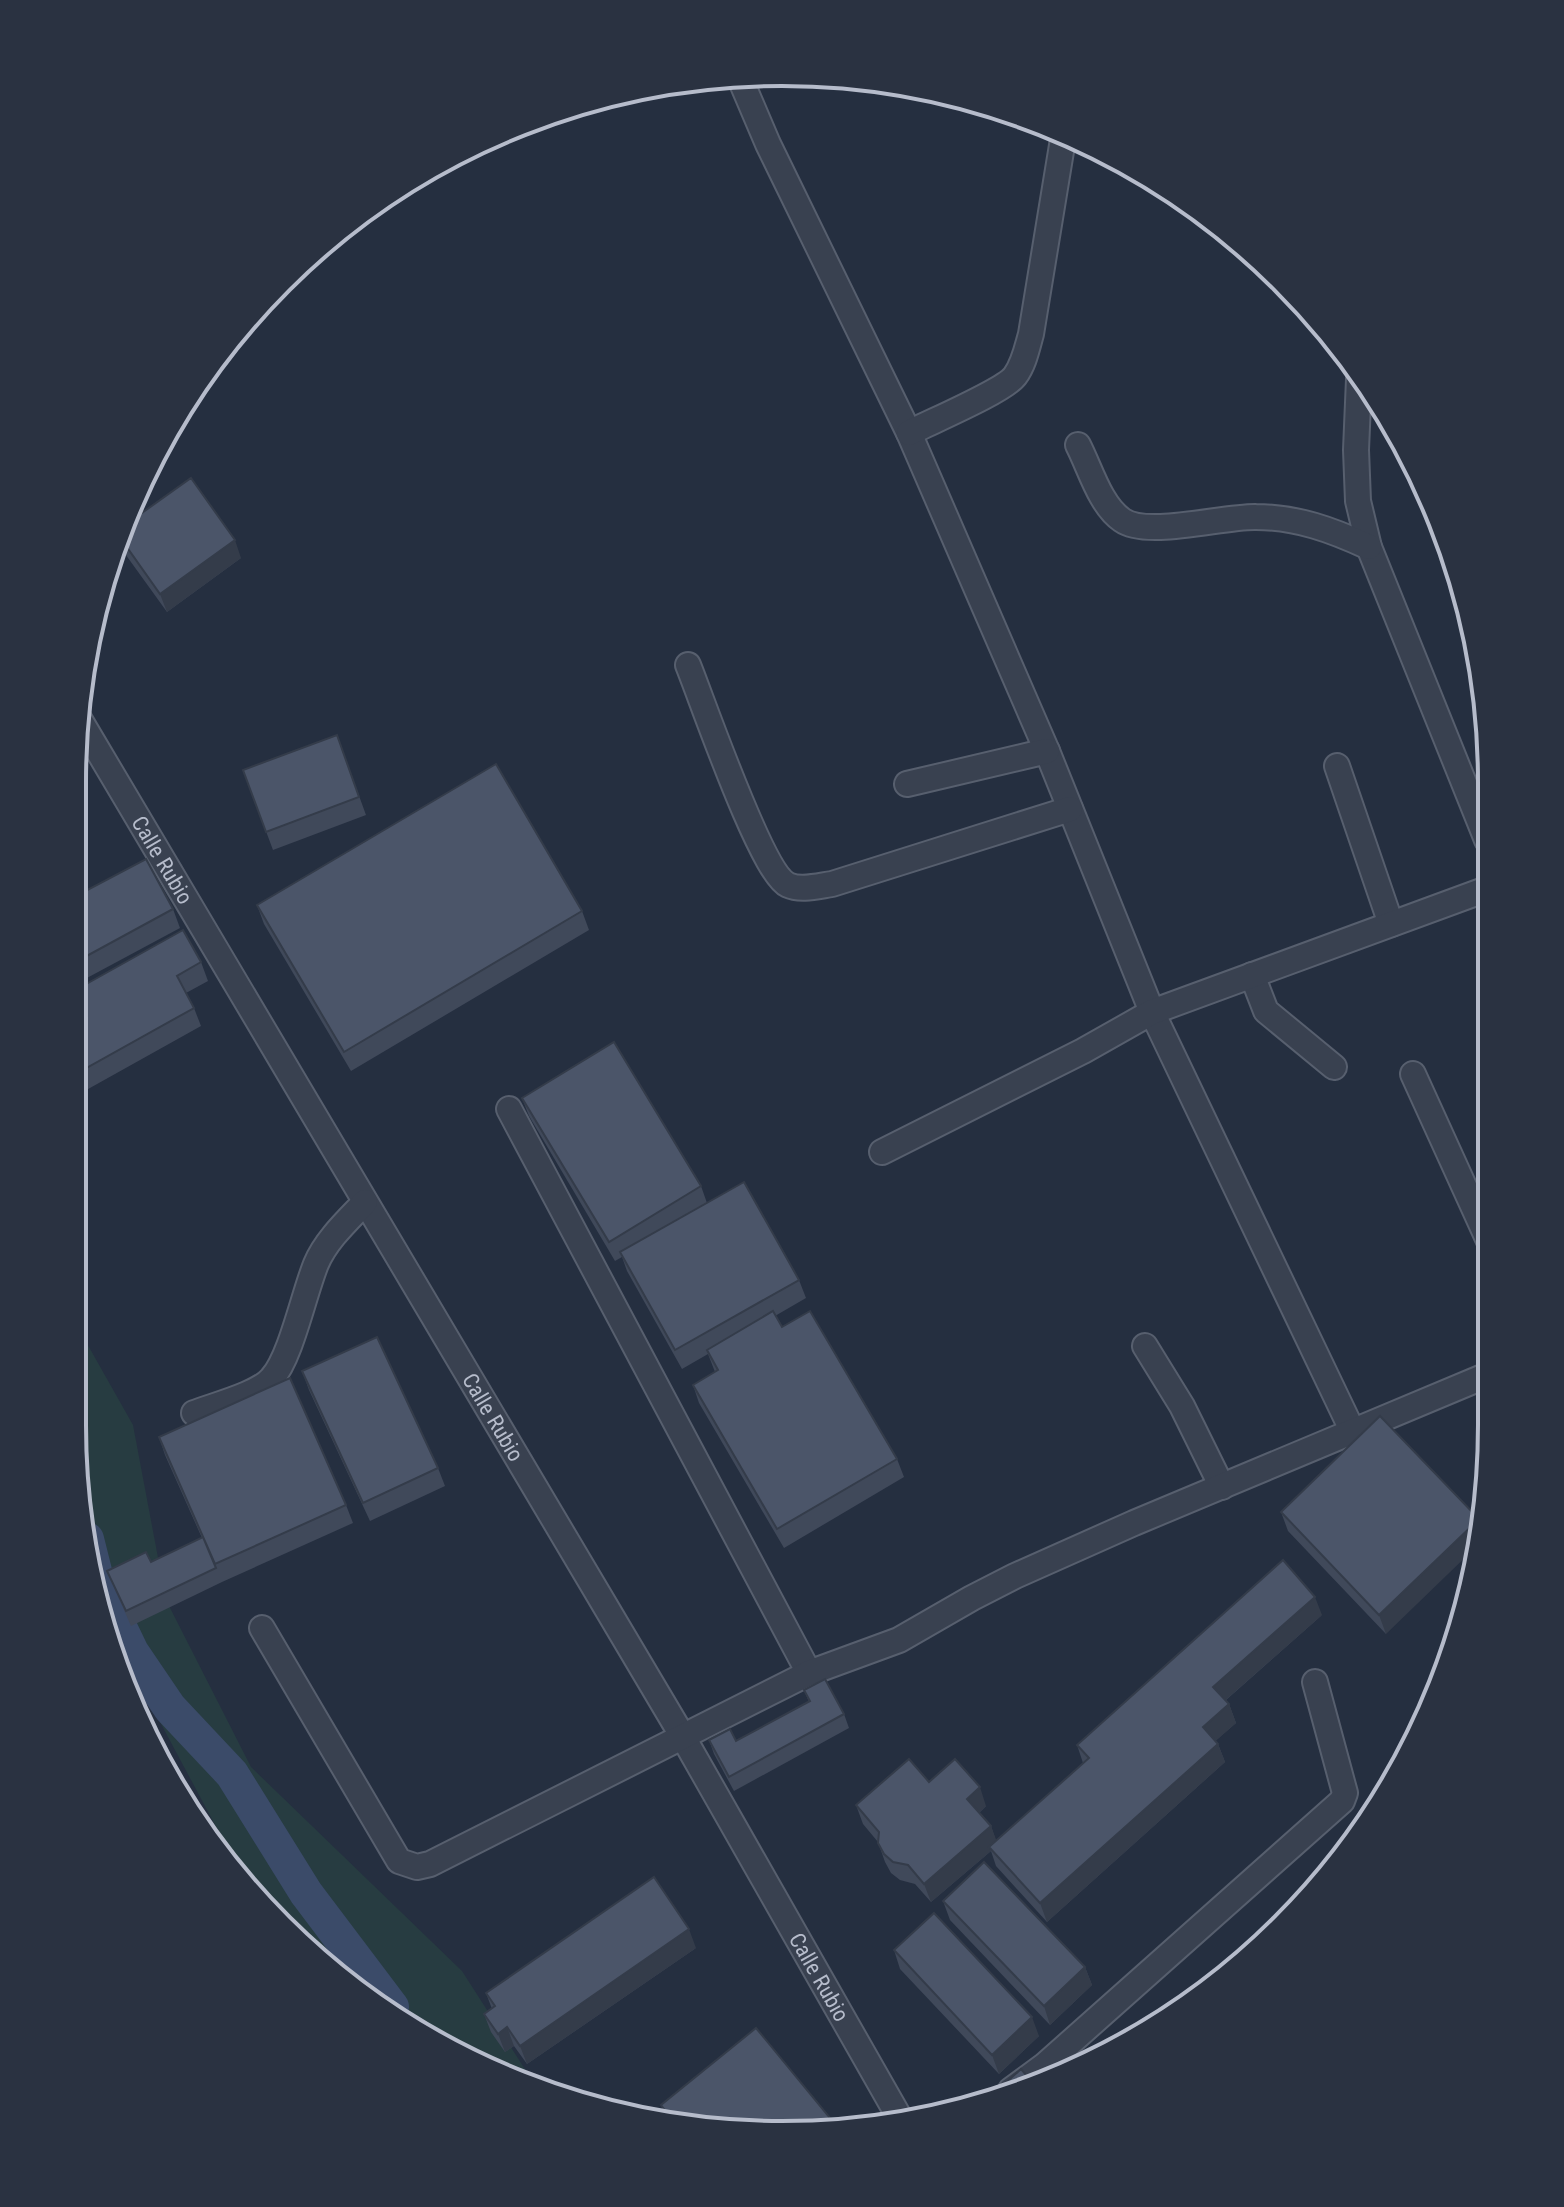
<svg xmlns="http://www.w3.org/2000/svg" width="1564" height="2207" font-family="'Roboto Condensed',sans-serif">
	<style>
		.green { fill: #273c41 }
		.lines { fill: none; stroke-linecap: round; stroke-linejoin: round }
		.river { stroke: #3b4b69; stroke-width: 34 }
		.minor-casing { stroke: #575f6e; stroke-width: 28 }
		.minor { stroke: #394150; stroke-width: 24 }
		.wall { fill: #40495a }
		.shaded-wall { fill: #343c4a }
		.building { fill: #4b5569; stroke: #343c4a; stroke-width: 2 }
		.labels { text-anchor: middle; stroke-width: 7; stroke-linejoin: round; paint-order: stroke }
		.street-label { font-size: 22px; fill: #b6bccb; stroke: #1e2635 }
		.rim { fill: none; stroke: #b6bccb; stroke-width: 4 }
	</style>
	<rect width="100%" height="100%" fill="#252f40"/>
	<path class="green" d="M72,1317l61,108 33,175 85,167 211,204 75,117 -27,-7 -196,-122 -70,-80 -145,-271 -5,-16 -22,-167z"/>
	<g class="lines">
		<path class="river" d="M87,1539l10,40 35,73 38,56 62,66 74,119 86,114"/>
		<defs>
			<g id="minor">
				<path d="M739,76l29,68 141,289 138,318 105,261 201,420"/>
				<path d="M1359,379l-3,71 2,51 11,46 118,293"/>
				<path d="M909,433c21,-11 95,-42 106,-57 9,-12 12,-28 16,-42l33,-201"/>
				<path d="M1078,445c12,23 22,60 44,75 25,18 102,-4 134,-3 41,0 76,13 113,30"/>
				<path d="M688,665c15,37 73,207 100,220 13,6 30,1 44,-1l238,-75"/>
				<path id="s1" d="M78,717l605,1020 219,385"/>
				<path d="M1337,766l54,158"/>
				<path d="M907,784l140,-33"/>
				<path d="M1252,975l14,36 68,56"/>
				<path d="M1413,1074l76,167"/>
				<path d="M509,1109l300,564"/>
				<path d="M882,1152l201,-101 69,-39 335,-123"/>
				<path d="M1145,1346l37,60 40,81"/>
				<path d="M194,1413c21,-8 65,-19 78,-35 19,-21 32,-85 44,-114 10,-24 32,-44 49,-62"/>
				<path d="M262,1628l137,233 18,6 13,-3 379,-191 90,-33 73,-42 43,-22 119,-53 356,-149"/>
				<path d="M1011,2090l34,-25 297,-264 3,-8 -30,-111"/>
			</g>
		</defs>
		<use href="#minor" class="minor-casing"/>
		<use href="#minor" class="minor"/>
	</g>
	<path class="wall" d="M132,520l109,38 -74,54 -44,-61 -1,-3z
		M337,735l29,80 -93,35 -30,-80z
		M72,898l101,11 7,19 -108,58z
		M257,905l325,6 7,19 -238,141 -87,-147z
		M201,962l7,19 -22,12 8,15 7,18 -129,72v-106z
		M522,1098l179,88 6,17 92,77 7,18 -31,18 7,11 115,132 7,18 -120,71 -85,-145 -6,-18 22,-13 -7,-18 -26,15 -55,-98 -5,-14 -7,4 -86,-145z
		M302,1371l136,97 7,18 -75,35 -61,-131z
		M1380,1416l6,218 -98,-103 -7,-19z
		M159,1437l187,68 7,18 -131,59 -91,44 -24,-55 44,-9 51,-24 -37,-83z
		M1322,1615l-96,85 3,4 7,19 -21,18 3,3 7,18 -178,160 -51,-56 -5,-15 -60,51 -16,-18 -15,-4 -9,-7 -6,-11 -7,-20 -15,-18 -7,-19 130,1 -7,7 12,13 5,15 87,-78 -6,-18z
		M804,1690l40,24 5,14 -115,63 -20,-37 -5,-14 27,1 73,-39z
		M943,1901l142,66 7,18 -42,40 -100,-105z
		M696,1948l-169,116 -13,-18 -9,6 -14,-20 -7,-18 8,-5 -6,-16z
		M894,1950l145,86 -40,38 -99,-105z
		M661,2105l29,24 -23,-6z"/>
	<path class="shaded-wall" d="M235,540l6,18 -74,54 -7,-18z
		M1479,1519l2,7 -3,19 -92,89 -7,-19z
		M1315,1597l7,18 -102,90 -7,-18z
		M1229,1704l7,19 -26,23 -7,-19z
		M1218,1744l7,18 -178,160 -7,-19z
		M980,1787l6,19 -12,11 -7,-18z
		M991,1826l7,19 -9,2 2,4 -60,51 -7,-18z
		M689,1929l7,19 -169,116 -7,-18z
		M1085,1967l7,18 -42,40 -6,-19z
		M1032,2017l7,19 -40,38 -7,-19z
		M507,2027l7,19 -9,6 -7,-18z"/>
	<path class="building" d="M191,478l44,62 -75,54 -36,-51 8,-23z
		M337,735l22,62 -93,35 -23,-62z
		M496,764l86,147 -238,141 -87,-147z
		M146,859l27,50 -101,55v-66z
		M183,930l18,32 -24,14 17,32 -122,68v-84z
		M614,1042l87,144 -92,56 -87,-144z
		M744,1182l55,98 -124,70 -55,-98z
		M773,1311l9,16 28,-16 87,148 -120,70 -84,-144 25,-15 -11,-20z
		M377,1337l61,131 -75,35 -61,-132z
		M290,1378l56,127 -131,59 -56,-127z
		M1380,1416l99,103 -100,96 -98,-103z
		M203,1537l13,31 -90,43 -19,-40 39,-19 5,10z
		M1283,1560l32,37 -102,90 16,17 -26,23 15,17 -178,159 -51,-56 100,-89 -12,-13z
		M825,1679l19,35 -115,63 -20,-37 21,-11 6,12 74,-40 -6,-11z
		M909,1759l20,23 26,-23 25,28 -13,12 24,27 -67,58 -16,-19 -15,-3 -9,-8 -6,-11 1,-11 -23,-27z
		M984,1862l101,105 -41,39 -101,-105z
		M654,1877l35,52 -169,117 -13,-19 -9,7 -14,-20 11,-8 -9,-13z
		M934,1913l98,104 -40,38 -98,-105z
		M756,2028l79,96 -145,5 -14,-4 -15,-20z
		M1021,2069l12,14 -44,15z"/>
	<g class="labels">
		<g class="street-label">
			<text dy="8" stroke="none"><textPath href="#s1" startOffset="166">Calle Rubio</textPath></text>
			<text dy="8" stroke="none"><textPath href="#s1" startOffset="814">Calle Rubio</textPath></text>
			<text dy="8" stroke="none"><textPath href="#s1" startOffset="1462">Calle Rubio</textPath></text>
		</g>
	</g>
	<path d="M0 0H1564V2207H0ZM782 86H782A696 696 0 0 1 1478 782V1425A696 696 0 0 1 782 2121H782A696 696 0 0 1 86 1425V782A696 696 0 0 1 782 86Z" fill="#2a3241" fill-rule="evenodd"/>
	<path class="rim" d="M782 86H782A696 696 0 0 1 1478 782V1425A696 696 0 0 1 782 2121H782A696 696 0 0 1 86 1425V782A696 696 0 0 1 782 86Z"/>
</svg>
